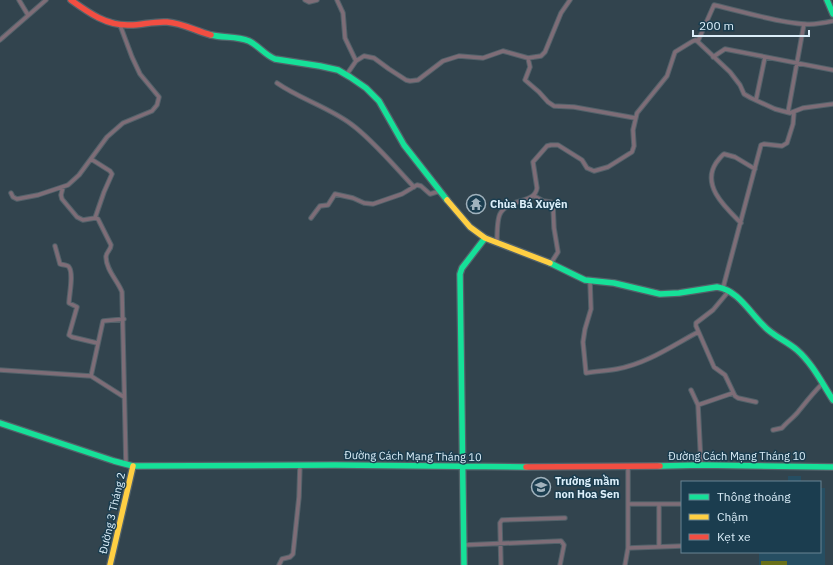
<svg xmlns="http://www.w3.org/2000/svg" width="833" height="565" font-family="'IBM Plex Sans',sans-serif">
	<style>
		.built { fill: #264e62 }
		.green { fill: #686f18 }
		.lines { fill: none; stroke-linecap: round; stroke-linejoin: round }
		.street-casing { stroke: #53626a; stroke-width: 5.5 }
		.fast-casing { stroke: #53626a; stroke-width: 8 }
		.slow-casing { stroke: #53626a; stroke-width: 8 }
		.jam-casing { stroke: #53626a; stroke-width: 8 }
		.street { stroke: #7e6d77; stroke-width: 3.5 }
		.fast { stroke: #16e098; stroke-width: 5.5 }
		.slow { stroke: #ffcf43; stroke-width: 5.5 }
		.jam { stroke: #f24e42; stroke-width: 5.5 }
		.labels { text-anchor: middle; stroke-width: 3; stroke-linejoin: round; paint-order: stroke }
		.poi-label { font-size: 11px; font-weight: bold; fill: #dbeef9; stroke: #1b3d4f; text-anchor: start }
		.street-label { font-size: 11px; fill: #dbeef9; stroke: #1b3d4f }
	</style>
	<rect width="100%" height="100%" fill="#32444e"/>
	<path class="built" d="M788,476h13v6h-13z
		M820,488h5v77h-66v-13h61z"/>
	<path class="green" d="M787,561v4h-26v-4z"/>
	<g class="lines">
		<defs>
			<path id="street" d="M19,0l9,15
				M305,0l4,2 8,-2
				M337,0l6,13 2,25 11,23
				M0,40l46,-40
				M698,41l16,-36c27,6 64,18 91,19 10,1 19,-1 28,-3
				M713,57l12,-8 108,21
				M528,58l2,9 -5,13 14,12 9,10 6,4 20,1 61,11
				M347,74l9,-13 8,-5 10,2 15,11 17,11 4,1 8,-1 25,-19 16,-5 24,2 20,-7 25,7 13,-2 4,-4 16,-39 9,-13
				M277,83c23,16 51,24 74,41 22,16 44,43 63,63
				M756,100l9,-43
				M788,112l16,-88
				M91,159l19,12 2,3 -8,18 -9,26
				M63,187l-2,8 1,4 15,18 6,3 12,-2 3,1 13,26c0,5 -5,7 -5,12 0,13 12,24 16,35l4,173
				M11,193l2,4 4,2 21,-4 30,-10 11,-10 28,-38 16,-14 29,-12 5,-6 2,-8 -19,-23 -8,-17 -12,-32
				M534,196l9,5 8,1 2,3 1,23 4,24 -7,11
				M311,218l9,-12 8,-1 7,-11 18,4 11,5 9,1 29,-10 15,-9 4,1 9,8 10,-3
				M741,223c-15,-15 -40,-37 -25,-60 3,-4 5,-7 8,-9l11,3 20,12
				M497,243c0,-7 0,-23 3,-29 8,-16 35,-10 37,-26l-4,-26 14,-16 4,-1h7l24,15 5,8 7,3 14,-4 24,-15 2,-6 -1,-16 4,-17 30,-37 8,-24 18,-11 3,-1 34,32 10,13 4,9 7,4 24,11 15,4 13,-5 30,-4
				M55,246l5,18c3,1 8,1 9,3 5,7 0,28 0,36l8,4 -8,28 3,2 25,6
				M590,281l1,28 -6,20 -2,13 3,31c10,-2 20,-2 31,-4 29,-5 55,-23 81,-37
				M723,288l38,-143 3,-1 18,2 5,-3 6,-19 1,-12
				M728,292l-15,18 -17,13v3l18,41 11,8 10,21 3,2 18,4
				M0,370l91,6 33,21
				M91,376l12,-55 21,-2
				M691,390l7,15
				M773,430l9,-2c5,-6 11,-10 16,-16 8,-10 15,-19 24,-28
				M701,465l-3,-60 35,-12
				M628,504h54
				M659,504v43
				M464,545l97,-4 3,4 -4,20
				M628,548l54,-2
				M279,565l3,-6 8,-2 3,-3 6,-57 1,-32
				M501,565l-1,-42 2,-3 63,-2
				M625,565l3,-17v-81"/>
			<path id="fast" d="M827,0l6,14
				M211,35c13,3 26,1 38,6 10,5 16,14 26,18l45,7 18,4 12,7 16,11 13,13 25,44 43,55
				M550,263l35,17 29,3 46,11 19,-1 38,-6c21,3 33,26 47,39 9,10 23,15 33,24 15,13 25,33 36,50
				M0,423l114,38 19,5 202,-1 191,2
				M660,466l41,-1 132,2
				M464,565l-4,-291 2,-6 23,-30"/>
			<path id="slow" d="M447,200l23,27 15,11 65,25
				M110,565l23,-99"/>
			<path id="jam" d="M71,0c18,13 36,26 59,25 12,0 24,-4 37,-3 15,1 29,9 44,13
				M526,467l134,-1"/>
		</defs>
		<use href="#street" class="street-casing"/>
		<use href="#fast" class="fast-casing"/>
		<use href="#slow" class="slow-casing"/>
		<use href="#jam" class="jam-casing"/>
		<use href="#street" class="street"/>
		<use href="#fast" class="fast"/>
		<use href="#slow" class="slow"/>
		<use href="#jam" class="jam"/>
	</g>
	<defs>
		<symbol id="temple-ring" viewBox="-11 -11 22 22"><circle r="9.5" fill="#1b3d4f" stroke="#a0b2bd" stroke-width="1.5"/><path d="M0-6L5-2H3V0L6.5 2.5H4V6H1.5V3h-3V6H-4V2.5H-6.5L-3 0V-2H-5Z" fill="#a0b2bd"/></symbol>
		<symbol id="school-ring" viewBox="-11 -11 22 22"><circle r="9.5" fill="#1b3d4f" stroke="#a0b2bd" stroke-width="1.5"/><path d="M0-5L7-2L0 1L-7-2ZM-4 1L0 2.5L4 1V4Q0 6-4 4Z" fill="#a0b2bd"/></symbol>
	</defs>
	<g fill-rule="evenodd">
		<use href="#temple-ring" x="465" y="193" width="22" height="22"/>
		<use href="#school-ring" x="530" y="476" width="22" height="22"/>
	</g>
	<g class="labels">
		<g class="poi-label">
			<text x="490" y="208">Chùa Bá Xuyên</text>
			<text x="555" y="485">Trường mầm<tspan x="555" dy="13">non Hoa Sen</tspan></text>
		</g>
		<g class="street-label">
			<text transform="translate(413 456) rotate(1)" y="4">Đường Cách Mạng Tháng 10</text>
			<text x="737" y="460">Đường Cách Mạng Tháng 10</text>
			<text transform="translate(112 513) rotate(-77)" y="4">Đường 3 Tháng 2</text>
		</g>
	</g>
	<rect x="681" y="481" width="140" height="72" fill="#1b3d4f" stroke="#688493"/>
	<rect x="689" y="494" width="20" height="6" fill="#16e098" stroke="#688493"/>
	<text x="717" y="501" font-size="12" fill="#dbeef9">Thông thoáng</text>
	<rect x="689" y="514" width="20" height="6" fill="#ffcf43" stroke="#688493"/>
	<text x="717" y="521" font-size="12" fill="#dbeef9">Chậm</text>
	<rect x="689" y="534" width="20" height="6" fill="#f24e42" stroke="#688493"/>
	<text x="717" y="541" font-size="12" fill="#dbeef9">Kẹt xe</text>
	<path d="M693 30v6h116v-6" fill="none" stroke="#dbeef9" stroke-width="2"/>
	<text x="699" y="30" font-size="12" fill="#dbeef9" stroke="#1b3d4f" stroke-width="3" paint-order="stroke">200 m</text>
</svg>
